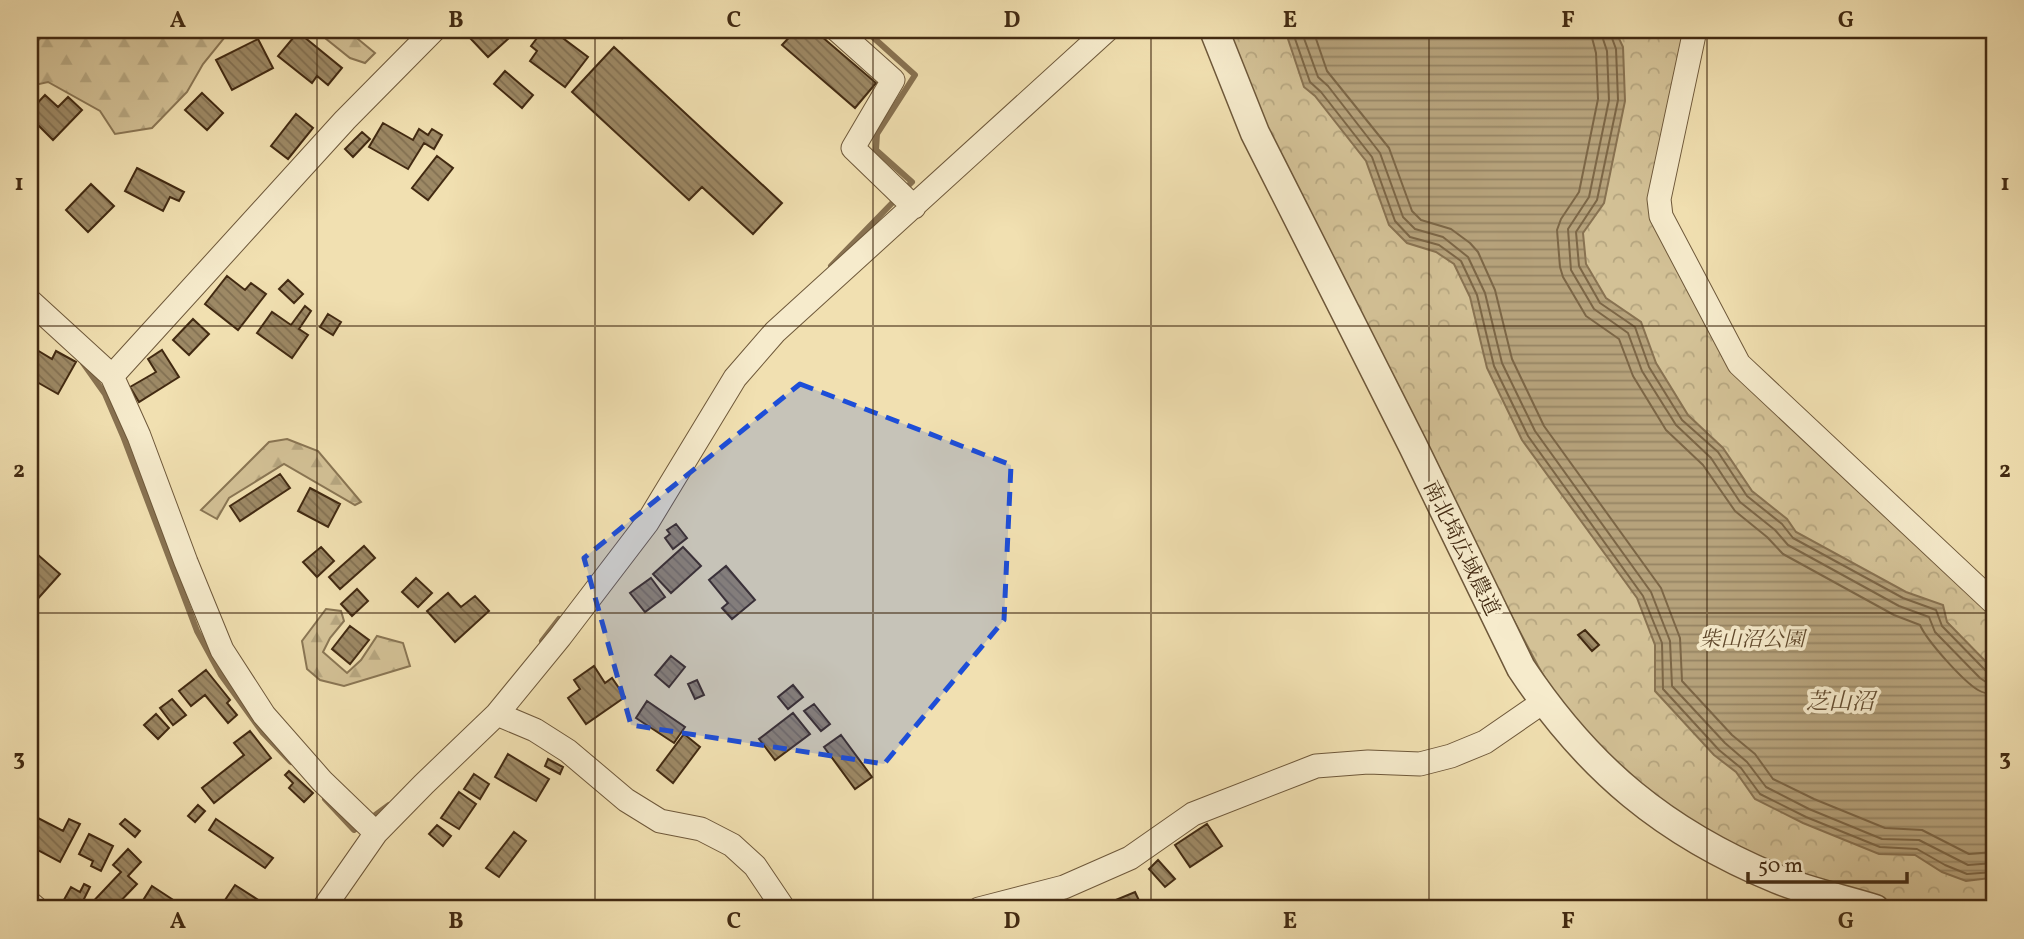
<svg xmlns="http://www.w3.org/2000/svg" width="2024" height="939" font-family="Vollkorn,'Noto Serif JP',serif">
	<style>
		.forest { fill: url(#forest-firs); stroke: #8a7654; stroke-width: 2 }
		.park { fill: url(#park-crowns); stroke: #8a7654; stroke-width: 2 }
		.water { fill: url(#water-rules); stroke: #887251; stroke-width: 2 }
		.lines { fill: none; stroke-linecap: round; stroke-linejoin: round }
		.shore { stroke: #7c6646; stroke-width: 2 }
		.stream { stroke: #887251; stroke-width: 6 }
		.building { fill: url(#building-back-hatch); stroke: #422a12; stroke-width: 2 }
		.minor-casing { stroke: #6e583a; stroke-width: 25 }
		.tertiary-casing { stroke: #6e583a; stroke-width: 31 }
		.minor { stroke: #f6ebcc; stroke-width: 23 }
		.tertiary { stroke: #f6ebcc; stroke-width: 28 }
		.marked { fill: #1d4ed8; fill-opacity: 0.2; stroke: #1d4ed8; stroke-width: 5; stroke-dasharray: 14 9; stroke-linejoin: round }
		.grid { fill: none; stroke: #422a12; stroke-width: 2; stroke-opacity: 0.55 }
		.labels { text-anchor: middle; stroke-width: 7; stroke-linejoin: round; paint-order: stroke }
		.street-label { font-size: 21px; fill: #422a12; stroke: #f6ebcc }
		.park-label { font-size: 21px; font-style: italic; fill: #5f482c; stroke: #f6ebcc }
		.water-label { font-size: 23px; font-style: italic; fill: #654e32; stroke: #f6ebcc }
		.neatline { fill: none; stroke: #422a12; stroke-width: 2.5 }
		.grid-label { font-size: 23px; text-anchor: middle; font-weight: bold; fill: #422a12 }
	</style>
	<defs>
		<pattern id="forest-firs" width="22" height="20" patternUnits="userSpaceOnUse" patternTransform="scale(1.75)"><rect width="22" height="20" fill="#d3c196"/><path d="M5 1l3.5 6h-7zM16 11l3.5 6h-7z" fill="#b6a680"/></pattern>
		<pattern id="park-crowns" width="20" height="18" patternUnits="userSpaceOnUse" patternTransform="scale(1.75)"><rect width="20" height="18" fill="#d3c196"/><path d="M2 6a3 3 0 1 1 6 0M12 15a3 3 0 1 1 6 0" fill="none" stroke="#b6a680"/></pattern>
		<pattern id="water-rules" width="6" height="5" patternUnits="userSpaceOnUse" patternTransform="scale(1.75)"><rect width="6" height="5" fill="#b6a27b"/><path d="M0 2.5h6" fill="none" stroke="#968463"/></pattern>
		<pattern id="building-back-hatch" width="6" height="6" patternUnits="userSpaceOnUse" patternTransform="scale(1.75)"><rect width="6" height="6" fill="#9d8965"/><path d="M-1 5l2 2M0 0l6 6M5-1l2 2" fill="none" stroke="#827052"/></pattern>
	</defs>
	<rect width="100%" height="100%" fill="#f1e0b1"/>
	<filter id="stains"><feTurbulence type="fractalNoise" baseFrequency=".00286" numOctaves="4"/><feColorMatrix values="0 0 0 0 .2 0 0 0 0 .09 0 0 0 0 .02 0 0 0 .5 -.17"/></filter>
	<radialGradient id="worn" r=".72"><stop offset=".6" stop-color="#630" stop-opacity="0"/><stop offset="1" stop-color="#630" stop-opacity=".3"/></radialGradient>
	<path class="forest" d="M48,30h194l-18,8 -21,26 -16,28 -35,36 -37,6 -15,-23 -52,-29 -18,4v-37z
		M315,30h32l28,23 -10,10 -15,-5z
		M287,439l31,12 43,51 -6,3 -71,-41 -55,34 -12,21 -16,-9 68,-68z
		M326,609l15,2 3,10 -14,17 -7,14 24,21 14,-13 16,-24 26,7 7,23 -66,20 -24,-6 -13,-11 -5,-28z"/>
	<path class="park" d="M1223,30h464l-36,185 77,144 266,254v296h-84l-123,-37 -85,-42 -87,-64 -59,-69 -18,-31 -59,-111 -211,-417z"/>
	<path class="water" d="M1285,30h330l8,17 2,54 -21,102 -21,30 3,31 20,34 35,24 15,41 32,52 35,33 29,43 35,28 9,13 110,60 37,13 4,17 47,48v210l-4,-2 -24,3 -24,-9 -27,-17 -36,-1 -76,-31 -48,-24 -19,-27 -22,-17 -59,-64v-46l-18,-47 -115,-158 -35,-72 -17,-71 -16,-33 -18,-12 -29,-9 -18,-18 -23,-64 -51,-65 -11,-9z"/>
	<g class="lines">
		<path class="shore" d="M1292,30l18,52 11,10 51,65 23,64 15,16 29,8 22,16 16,34 17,71 34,70 115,160 19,47 1,46 56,61 22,18 19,26 46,23 74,30 37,2 28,16 22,9 27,-2
			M1301,30l17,47 10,9 52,67 23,64 12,12 28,8 25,20 17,36 17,70 33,68 116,161 19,49 2,45 53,57 22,19 19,25 43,22 73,30 37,1 49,25 26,-2
			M1313,30l14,41 62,77 23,63 9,9 30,9 19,14 8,9 17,38 17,69 32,67 117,162 19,50 2,43 50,54 23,19 18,25 41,20 71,29 37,2 47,24 25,-2
			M1590,30l6,23 2,46 -19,93 -18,27 -4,11 3,37 3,10 23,39 33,23 14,37 33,54 37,35 32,46 32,26 16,17 111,61 26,10c7,16 43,56 58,65 5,3 10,4 16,4
			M1600,30l7,21 2,49 -20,97 -21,32 3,41 23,39 34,24 14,38 34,54 35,33 29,44 35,28 13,15 111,61 30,11 6,15 45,46 6,4 8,1
			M1609,30l7,19 2,51 -21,100 -21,32 3,34 21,37 35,24 14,40 33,53 36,32 29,44 35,28 11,14 110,60 33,12 6,16 45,46 7,2"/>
		<path class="stream" d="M865,30l50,45 -38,59 -1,16 36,32 -8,8
			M831,266l66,-68
			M83,363l22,31 18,42 74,195 24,44 42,58 28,29
			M542,641l17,-22
			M325,799l29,31 7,-5
			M370,819l19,-14"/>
	</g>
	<path class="building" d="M482,30h36l-30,27 -17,-18z
		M543,30h9l36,27 -23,30 -35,-26 7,-10 -6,-5z
		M583,30h15l-5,7z
		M613,30h16l-7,8z
		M796,30h18l62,53 -21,25 -73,-63z
		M298,32l44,36 -14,17 -11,-9 -5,7 -34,-27z
		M258,39l15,29 -41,22 -16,-30z
		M614,47l168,156 -29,31 -51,-47 -13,13 -117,-108z
		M505,71l28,24 -11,13 -28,-24z
		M202,93l21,20 -16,17 -22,-20z
		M45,95l13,12 10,-10 14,13 -29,30 -23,-23v-6z
		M296,114l17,14 -25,31 -17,-13z
		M383,123l30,17 6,-11 9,6 4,-6 10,6 -8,14 -10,-6 -16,26 -39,-22z
		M362,132l8,7 -17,18 -8,-8z
		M437,156l16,12 -25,32 -16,-12z
		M137,168l47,24 -5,9 -9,-4 -7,14 -38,-20z
		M91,184l23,22 -26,26 -22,-22z
		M227,276l18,14 6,-7 15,11 -28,36 -33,-26z
		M288,280l15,14 -9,9 -15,-14z
		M305,306l6,5 -12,18 9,6 -16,23 -35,-25 15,-21 19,13z
		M328,314l13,8 -8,13 -13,-8z
		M193,319l16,15 -20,21 -16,-15z
		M32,347l20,12 4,-8 20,11 -18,32 -28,-16z
		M162,350l17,27 -40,25 -9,-15 26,-15 -8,-13z
		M280,474l10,14 -50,33 -10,-15z
		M310,488l30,16 -12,23 -30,-16z
		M676,524l11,14 -14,11 -8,-11 5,-4 -3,-4z
		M364,546l11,12 -35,31 -11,-12z
		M321,547l13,14 -17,16 -14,-15z
		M683,547l18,19 -30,27 -18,-19z
		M30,548l30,26 -26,29 -4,-4z
		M726,566l29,34 -23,19 -10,-11 6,-5 -19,-23z
		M416,578l16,15 -14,14 -16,-15z
		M651,578l14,19 -20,15 -15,-19z
		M357,589l11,12 -16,15 -11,-12z
		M448,593l13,14 14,-11 14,15 -34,31 -28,-31z
		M350,626l19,14 -19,24 -18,-15z
		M1585,630l14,15 -7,6 -14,-16z
		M671,656l14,11 -16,20 -14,-12z
		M594,666l11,17 7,-5 13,19 -39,27 -18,-26 12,-9 -6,-9z
		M206,670l24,30 -3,3 10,12 -9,8 -23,-28 -14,11 -12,-15z
		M697,680l7,15 -9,4 -7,-15z
		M793,685l10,12 -15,12 -10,-12z
		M172,699l14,16 -13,10 -13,-17z
		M647,701l38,26 -11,16 -38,-25z
		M814,704l16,20 -9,7 -17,-20z
		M793,713l17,21 -35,26 -16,-21z
		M156,714l13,14 -11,11 -14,-14z
		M250,731l21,27 -57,45 -12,-15 42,-33 -10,-12z
		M684,734l16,13 -27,36 -16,-13z
		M841,735l31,42 -17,12 -31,-42z
		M508,754l41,25 -13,22 -41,-24z
		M548,759l15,8 -3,7 -15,-8z
		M289,771l24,22 -9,9 -15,-14 4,-5 -8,-8z
		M474,774l15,10 -9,15 -16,-10z
		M459,792l17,12 -17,25 -18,-11z
		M198,805l7,6 -10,11 -7,-6z
		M34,816l29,15 6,-12 11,5 -20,38 -30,-16v-21z
		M125,819l15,12 -5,6 -15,-13z
		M216,819l57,39 -8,10 -56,-38z
		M1207,824l15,22 -32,21 -15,-22z
		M437,825l14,11 -8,10 -14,-12z
		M514,832l12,9 -27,36 -13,-9z
		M89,834l24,12 -12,25 -10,-5 2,-5 -14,-7z
		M128,849l13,13 -13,14 9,8 -24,25h-27l35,-37 -8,-7z
		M1158,860l17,19 -10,8 -16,-18z
		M84,884l6,3 -11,22h-14l-5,-2 11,-20 9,5z
		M235,885l28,18 -4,6h-40z
		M152,886l35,23h-39l2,-2 -8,-5z
		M1135,892l8,17h-49z"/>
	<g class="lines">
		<defs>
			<path id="minor" d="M837,30l56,50 -40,68 61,59
				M1695,30l-36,169 2,17 78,148 255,239
				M30,301l82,75 27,60 47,126 36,88 42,65 58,66 54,52
				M112,376l233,-256 89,-90
				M497,714l38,16 33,21 58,49 34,21 41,8 31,16 23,21 29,43
				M30,903l7,6
				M323,909l53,-76 48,-49 73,-70 63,-77 87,-114 88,-145 40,-46 332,-302
				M979,909l85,-22 66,-29 63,-44 123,-48 52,-4 52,2 31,-8 34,-14 58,-40"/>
			<path id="tertiary" d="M1214,30l41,103 158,313 108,222c67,101 144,165 256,211 32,13 66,20 98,30"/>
		</defs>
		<use href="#minor" class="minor-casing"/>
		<use href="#tertiary" class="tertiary-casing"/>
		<use href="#minor" class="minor"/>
		<use href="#tertiary" class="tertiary"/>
	</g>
	<path class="marked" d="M800,384l211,81 -7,155 -120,144 -253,-39 -47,-167z"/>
	<path class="grid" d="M317,30v879M595,30v879M873,30v879M1151,30v879M1429,30v879M1707,30v879M30,326h1964M30,613h1964"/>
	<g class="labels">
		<g class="street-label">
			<text transform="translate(1462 548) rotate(64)" y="7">南北埼広域農道</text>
		</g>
		<g class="park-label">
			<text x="1752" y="646">柴山沼公園</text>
		</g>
		<g class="water-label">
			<text x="1840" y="709">芝山沼</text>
		</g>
	</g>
	<rect width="2024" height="939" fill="none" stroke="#f1e0b1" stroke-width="77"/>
	<path d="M1748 872v10h159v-10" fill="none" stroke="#422a12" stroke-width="3.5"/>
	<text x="1758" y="872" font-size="21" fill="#422a12" stroke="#f6ebcc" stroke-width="5" paint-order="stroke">50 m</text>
	<rect x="38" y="38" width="1948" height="862" class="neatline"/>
	<g class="grid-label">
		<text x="178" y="27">A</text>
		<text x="456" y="27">B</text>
		<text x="734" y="27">C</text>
		<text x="1012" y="27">D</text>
		<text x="1290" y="27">E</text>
		<text x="1568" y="27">F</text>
		<text x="1846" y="27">G</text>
		<text x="19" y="190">1</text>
		<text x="2005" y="190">1</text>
		<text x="19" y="477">2</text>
		<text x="2005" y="477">2</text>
		<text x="19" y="765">3</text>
		<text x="2005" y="765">3</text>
		<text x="178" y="928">A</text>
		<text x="456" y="928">B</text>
		<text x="734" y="928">C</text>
		<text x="1012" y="928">D</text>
		<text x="1290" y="928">E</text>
		<text x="1568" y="928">F</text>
		<text x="1846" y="928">G</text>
	</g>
	<rect width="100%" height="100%" filter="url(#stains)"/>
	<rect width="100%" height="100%" fill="url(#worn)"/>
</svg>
